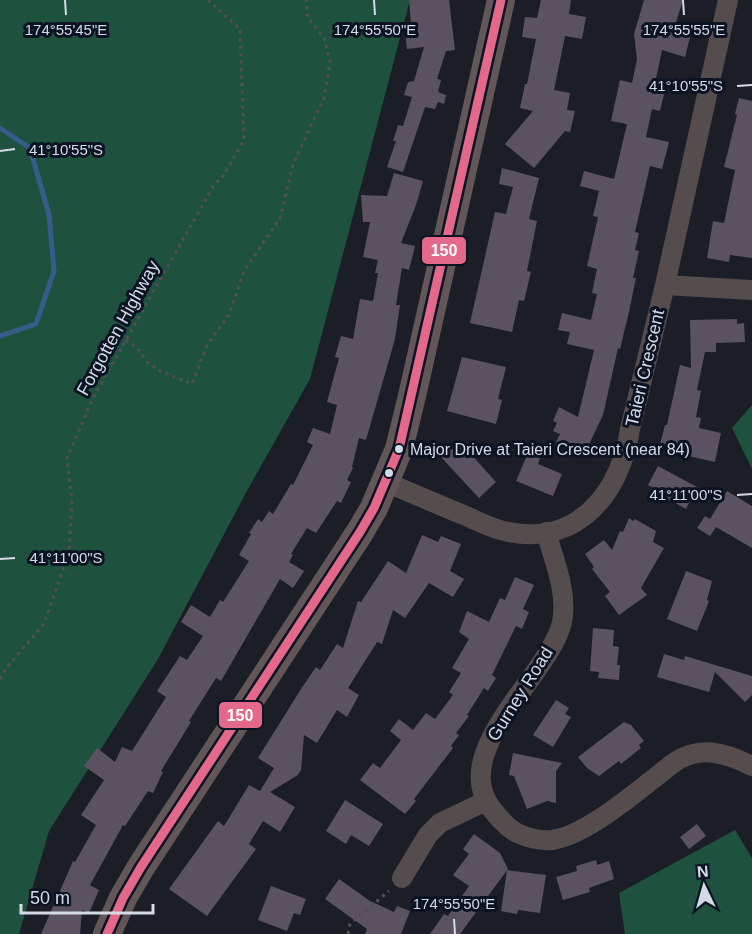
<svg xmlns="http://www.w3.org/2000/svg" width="752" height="934" font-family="Helvetica,sans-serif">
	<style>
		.forest { fill: #1e523e }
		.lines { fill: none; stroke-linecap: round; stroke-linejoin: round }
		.stream { stroke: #385c8a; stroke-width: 5 }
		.building { fill: #5a5260 }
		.path { stroke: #544f53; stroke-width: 3; stroke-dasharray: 3 4.5; stroke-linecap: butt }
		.street { stroke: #554c4e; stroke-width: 20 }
		.secondary { stroke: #625659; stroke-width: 28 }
		.bus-1-casing { stroke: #0c1323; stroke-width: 14 }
		.bus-1 { stroke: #e3688a; stroke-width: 9 }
		.ticks { fill: none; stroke: #d5dbe6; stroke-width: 2 }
		.bus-dot { fill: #d5dbe6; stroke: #0c1323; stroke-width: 2 }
		.labels { text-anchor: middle; stroke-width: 6; stroke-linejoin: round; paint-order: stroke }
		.bus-label { font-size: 16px; fill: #d5dbe6; stroke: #0c1323; text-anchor: start }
		.street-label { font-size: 18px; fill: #d5dbe6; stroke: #0c1323 }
		.ticks-label { font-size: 15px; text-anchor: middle; fill: #d5dbe6; stroke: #0c1323; stroke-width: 6; stroke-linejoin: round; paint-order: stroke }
		.line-badge { stroke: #0c1323; stroke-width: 2 }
		.badge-label { font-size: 16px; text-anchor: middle; font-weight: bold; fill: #fff }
	</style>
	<rect width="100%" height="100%" fill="#1b1e27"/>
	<path class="forest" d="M0,0h410l-100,379 -62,110 -90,170 -109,172 -30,103h-19z
		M752,405v64l-20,-41z
		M735,830l17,28v76h-127l-6,-41z"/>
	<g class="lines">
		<path class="stream" d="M0,128l30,20 19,67 5,56 -18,53 -36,12"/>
	</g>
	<path class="building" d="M409,0h40l6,50 -9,1 -9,28 4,1 -3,12 8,3 -2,9 -6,-2 -3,7 -10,-2 -22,65 -16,-5 9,-26h-3l5,-16 5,1 9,-29 -8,-2 4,-13 6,-1 10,-34 -17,2 -3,-25 7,-1z
		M541,0h30l-2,14 17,3 -4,22 -17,-3 -11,54 16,3 -3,17 8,1 -5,21 -5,-1 -31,37 -29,-24 28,-33 -13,-3 5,-24h2l9,-45 -14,-2 3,-20 12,1z
		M644,0h39l-10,32 17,5 -5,20 -23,-7 -8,38 11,2 -5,21 -8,-2 -6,28 23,5 -7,27 -12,-3 -15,66 4,1 -4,17 4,1 -6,27h3l-7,34 -9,37 -2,-1 -15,67 -19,40 -28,-13 4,-8 -7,-3 4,-8 -4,-2 6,-14 19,10 16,-67 -27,-6 3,-12 -12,-2 4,-17 29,7 6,-26 -5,-1 5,-24 -10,-3 11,-49 -5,-1 6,-25 -19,-5 4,-15 30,8 13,-55 -16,-3 9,-41 12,3 5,-24 -3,-25z
		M739,98l13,3v157l-22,-3 -1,7 -22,-4 6,-37 11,2 11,-53 -11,-3 13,-52 -2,-1z
		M502,168l37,10 -10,41 8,2 -10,50 4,1 -7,29 -5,-1 -7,32 -42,-9 25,-111 11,2 7,-27 -14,-3z
		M394,173l29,8 -7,24 -15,38 14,3 -6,24 -7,-2 -6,37h4l-5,34 -29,101 -7,-2 -7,29 1,1 -6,12 4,2 -10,21 -4,-2 -21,32 -9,-5 -16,26 2,1 -4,7 15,9 -11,17 -13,-9 -59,102 -5,-3 -27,43 2,1 -30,49 2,1 -10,21 -5,-2 -23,35 -2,-1 -33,60 9,5 -10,23 -7,-3 -2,24h-39l32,-73 2,1 21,-37 -15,-10 23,-35 -20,-14 13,-18 18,14 7,-15 10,4 34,-54 -9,-6 23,-35 7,4 16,-24 -22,-14 10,-17 19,12 10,-17 3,2 26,-41 -10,-6 12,-21 -2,-1 9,-14 4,3 7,-11 4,3 18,-30 2,1 20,-40 -6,-3 6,-14 17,6 7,-29 -10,-3 12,-44 -4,-1 6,-21 12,3 7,-40 13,2 5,-28h-3l3,-13 -15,-3 7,-35h-7l-2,-27 26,1z
		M737,319v5l7,-1 1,19 -29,1v9h-11l-8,38 4,1 -5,26 5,1 -2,10 22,5 -6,29 -49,-11 3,-5 -9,-2 5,-19h2l13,-60 11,3 -1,-48z
		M462,357l44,10 -8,32 4,1 -6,24 -49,-13z
		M458,440l38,42 -17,16 -39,-42z
		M528,453l12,5 -2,6 24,10 -9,22 -37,-15z
		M658,466l39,21 -11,22 -23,-13 1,-3 -16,-8z
		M727,491l25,15v42l-36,-21 -6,9 -13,-8 8,-12 5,3z
		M629,518l4,3 2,-2 21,12 -3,11 11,6 -23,40 6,7 -28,20 -14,-19 5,-4 -18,-23 2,-2 -9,-13 19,-14 8,10 8,-19 3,1z
		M422,535l16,7 3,-6 20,8 -11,27 14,8 -11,18 -24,-14 -24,35 -12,-8 -11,34 -5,-2 -29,46 11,7 -12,22 -10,-7 -20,33 -13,-8 -3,35 -3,5 -28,17 25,15 -15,25 -17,-11 -14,23 7,5 -49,67 -38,-27 49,-68 6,5 25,-41 11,6 14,-23 -16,-10 43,-69 15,-22 4,3 17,-26 6,4 15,-47 3,1 27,-41 18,12z
		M686,571l26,10 -5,19 2,1 -12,30 -30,-12z
		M515,577l19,8 -11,24 6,3 -7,17 -6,-3 -24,49 4,3 -8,13 -4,-3 -17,27 2,1 -13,17 3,2 -8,11 2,2 -39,51 2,2 -11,13 -45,-34 13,-17 7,5 21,-28 -11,-9 9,-12 14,11 13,-17 9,6 18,-24 -4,-3 12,-19 -9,-5 17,-29 -10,-7 8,-21 22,11 11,-24 5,2z
		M593,628l21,2 -1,16 6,1 -2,18h3l-1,15 -21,-2 1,-6 -9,-1z
		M664,654l20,6 1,-4 67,20v19l-7,7 -30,-30 -6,20 -52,-15z
		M556,700l13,8 -4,6 6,3 -18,30 -20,-12z
		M624,722l7,3 13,16 -5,4 2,3 -20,16 -2,-3 -20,15 -12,-8 -9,-11z
		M513,753l49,10 -6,8v32l-9,-2 -20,8 -13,-33 -5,-1z
		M345,800l38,24 -14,22 -18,-11 -5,9 -20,-13z
		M697,824l9,12 -17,13 -9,-12z
		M474,834l26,19 8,16 -48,65h-30l14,-20 4,2 21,-30 -16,-11 16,-21 -6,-5z
		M596,860l1,5 12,-4 5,18 -25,9 1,4 -27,8 -7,-23 21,-6 -1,-5z
		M507,870l39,5 -6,38 -22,-3 -1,4 -16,-3z
		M339,879l31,22 24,11 3,-6 13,5 -9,23h-36l2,-5 -42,-30z
		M271,886l35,13 -6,16 -6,-2 -7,18 -29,-11z"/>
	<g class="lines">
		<path class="path" d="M126,340l12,9 9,13 13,9 32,13 15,-39 22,-30 15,-44 36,-53 13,-54 31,-66 6,-37 -6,-23 -16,-20 -2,-18
			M0,679l8,-13 36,-42 25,-72 3,-50 -5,-44 26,-60 121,-213 8,-7 22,-38 -4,-111 -32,-29
			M348,934l2,-10 39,-33"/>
		<path class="street" d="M665,285l87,5
			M385,482c27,11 54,23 81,34 14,6 28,14 43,16 70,14 112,-41 121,-103l35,-144 63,-285
			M546,532c8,28 22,61 16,90 -11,52 -114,128 -71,186 7,9 15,19 26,25 11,5 22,8 35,7 37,-5 92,-55 123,-78 26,-17 51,-9 77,4
			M402,878l26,-43 12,-12 46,-22"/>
		<path class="secondary" d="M107,934l16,-36 18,-31 219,-335 14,-24 25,-59 13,-53 89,-396"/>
		<defs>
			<path id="bus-1" d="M107,934l16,-36 18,-31 219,-335 14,-24 25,-59 102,-449"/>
		</defs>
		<use href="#bus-1" class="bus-1-casing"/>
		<use href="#bus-1" class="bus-1"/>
	</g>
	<path class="ticks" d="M65,0l1,15M374,0l1,15M683,0l1,15M737,86l15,-1M0,151l15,-2M737,495l15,-1M0,559l15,-1M454,919l1,15"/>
	<g class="bus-dot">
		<circle cx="399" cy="449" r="5"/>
		<circle cx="389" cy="473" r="5"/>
	</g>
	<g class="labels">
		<g class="bus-label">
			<text x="410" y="455">Major Drive at Taieri Crescent (near 84)</text>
		</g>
		<g class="street-label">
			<text transform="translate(118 328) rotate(-61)" y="6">Forgotten Highway</text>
			<text transform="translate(645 368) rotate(-77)" y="6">Taieri Crescent</text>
			<text transform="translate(520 694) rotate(-58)" y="6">Gurney Road</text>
		</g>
	</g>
	<g class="ticks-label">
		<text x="66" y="35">174°55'45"E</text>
		<text x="375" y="35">174°55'50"E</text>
		<text x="684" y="35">174°55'55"E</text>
		<text x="686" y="91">41°10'55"S</text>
		<text x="66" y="155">41°10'55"S</text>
		<text x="686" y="500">41°11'00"S</text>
		<text x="66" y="563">41°11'00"S</text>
		<text x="454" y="909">174°55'50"E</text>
	</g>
	<g class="line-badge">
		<rect x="421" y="236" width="46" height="29" rx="6" fill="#e3688a"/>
		<rect x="218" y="701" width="45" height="28" rx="6" fill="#e3688a"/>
	</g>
	<g class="badge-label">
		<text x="444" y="256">150</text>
		<text x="240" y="721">150</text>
	</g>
	<g transform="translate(704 886) rotate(355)" stroke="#0c1323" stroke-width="4.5" paint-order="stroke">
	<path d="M0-4.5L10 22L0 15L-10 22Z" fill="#d5dbe6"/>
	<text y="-9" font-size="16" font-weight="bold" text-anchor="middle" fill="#d5dbe6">N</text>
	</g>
	<path d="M21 904v9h132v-9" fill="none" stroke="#d5dbe6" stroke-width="3"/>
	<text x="30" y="904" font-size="18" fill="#d5dbe6" stroke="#0c1323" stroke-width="4.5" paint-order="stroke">50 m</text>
</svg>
